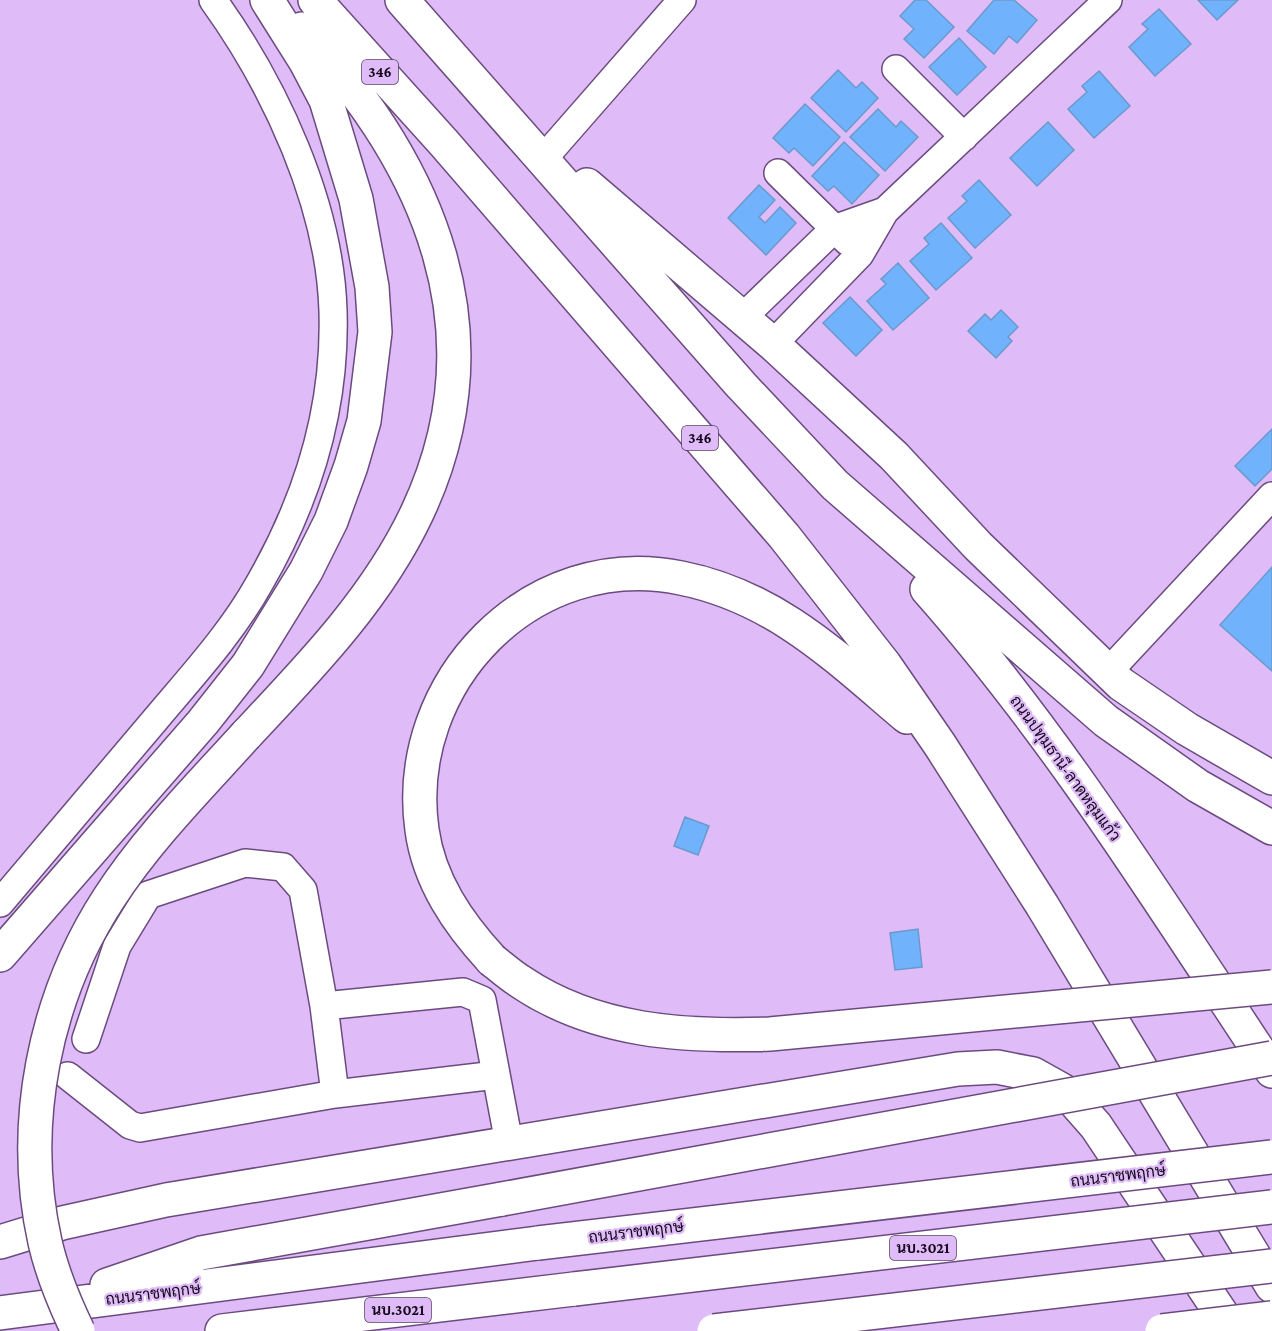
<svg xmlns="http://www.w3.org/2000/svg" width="1272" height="1331" font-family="'Crimson Pro',Sarabun,serif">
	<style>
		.building { fill: #70b3fc; stroke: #6c99cb; stroke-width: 1.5 }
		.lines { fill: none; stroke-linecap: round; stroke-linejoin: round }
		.minor-casing { stroke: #6b4b7f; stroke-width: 30 }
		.major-casing { stroke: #6b4b7f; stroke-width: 36 }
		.minor { stroke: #fff; stroke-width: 27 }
		.major { stroke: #fff; stroke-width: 33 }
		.major-bridge-casing { stroke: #6b4b7f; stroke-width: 36; stroke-linecap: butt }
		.major-bridge { stroke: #fff; stroke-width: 33 }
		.labels { text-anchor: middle; stroke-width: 4.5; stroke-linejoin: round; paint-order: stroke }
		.shield { fill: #dfbcf7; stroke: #523e5e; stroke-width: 1.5 }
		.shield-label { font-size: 15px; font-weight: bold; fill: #15081c }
		.street-label { font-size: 16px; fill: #15081c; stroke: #dfbcf7 }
	</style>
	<rect width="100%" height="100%" fill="#dfbcf7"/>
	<path class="building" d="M915,0h11l28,27 -30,31 -20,-19 10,-10 -14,-13z
		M994,0h20l23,20 -20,23 -8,-7 -15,18 -27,-23z
		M1198,0h40l-21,20z
		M1159,9l32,35 -36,32 -26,-29 19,-18 -6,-5z
		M959,38l27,29 -29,28 -28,-28z
		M838,70l18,18 6,-6 16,16 -32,34 -35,-34z
		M1099,71l31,35 -36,32 -26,-29 19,-17 -5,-6z
		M805,104l35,33 -27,29 -19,-18 -5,5 -16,-15z
		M878,109l18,18 5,-6 17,16 -33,34 -35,-34z
		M1048,122l26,28 -37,36 -27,-28z
		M844,142l35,33 -27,29 -18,-18 -6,5 -16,-15z
		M979,180l32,35 -36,33 -27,-30 19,-17 -5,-5z
		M759,185l16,15 -16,17 6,6 15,-16 16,16 -30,32 -38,-37z
		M941,223l31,35 -36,32 -26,-29 19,-17 -5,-6z
		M898,263l31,35 -36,32 -26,-29 19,-17 -5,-5z
		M850,297l32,33 -26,26 -33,-33z
		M1001,310l17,17 -10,10 4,4 -16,17 -28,-27 17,-17 6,6z
		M1272,429v40l-17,17 -20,-20z
		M1272,567v104l-52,-46z
		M685,817l24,9 -11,29 -24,-9z
		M918,929l4,38 -27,3 -5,-37z"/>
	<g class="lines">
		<defs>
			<path id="minor" d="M896,69l68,68
				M543,159l139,-159
				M778,173l69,68
				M743,317l91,-88 51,-18
				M773,344l87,-90 25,-43 223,-211
				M1108,672l164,-176
				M0,903c52,-61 103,-122 155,-183 36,-43 76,-86 104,-136 48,-83 77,-176 74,-273 -3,-107 -58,-225 -120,-311
				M86,1039l31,-93 31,-51 97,-32 38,4 20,23 21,116 139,-14 19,8 27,143
				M68,1076l62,49 10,3 195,-34 -11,-88
				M335,1094l161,-19"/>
			<path id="major" d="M315,0l129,143 340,393 101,129 55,80 102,160 230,381
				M402,0l339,385 94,100 271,236 92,65 74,42
				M587,185l186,159 121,112 84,90 143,138 66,45 85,49
				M927,589c131,148 236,318 345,482
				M246,735c64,-68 131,-137 171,-222 85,-180 13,-348 -115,-484
				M0,955l203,-233 45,-57 58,-94 25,-50 20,-55 13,-45 11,-89 -3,-45 -16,-88 -30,-99 -20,-38 -39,-62
				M492,960c-34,-37 -63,-79 -70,-130 -21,-148 110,-283 259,-252 95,19 155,79 226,139
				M0,1242l62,-19 104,-23 792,-131 39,-2 36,7 34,19 29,33 137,205
				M107,1285l94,-32 301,-54
				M0,1313l538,-70
				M222,1331l352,-42"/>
		</defs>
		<use href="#minor" class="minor-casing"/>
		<use href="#major" class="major-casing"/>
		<use href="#minor" class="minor"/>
		<use href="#major" class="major"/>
		<defs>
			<path id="major-bridge" d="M492,960c9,7 19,16 29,22 74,50 163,55 249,52l502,-47
				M502,1199l770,-141
				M538,1243l734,-86
				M574,1289l698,-82
				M78,1331c-14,-29 -26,-58 -33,-89 -26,-117 -1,-244 64,-344 38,-59 90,-111 137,-163
				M714,1331l558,-65
				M1162,1331l110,-13"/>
		</defs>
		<use href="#major-bridge" class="major-bridge-casing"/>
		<use href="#major-bridge" class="major-bridge"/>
	</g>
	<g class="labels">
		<g class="shield">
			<rect x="362" y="60" width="36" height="24" rx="4.5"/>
			<rect x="682" y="426" width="36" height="24" rx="4.5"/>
			<rect x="890" y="1236" width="66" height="24" rx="4.5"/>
			<rect x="365" y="1298" width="66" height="24" rx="4.5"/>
		</g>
		<g class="shield-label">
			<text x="380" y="77">346</text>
			<text x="700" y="443">346</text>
			<text x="923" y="1253">นบ.3021</text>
			<text x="398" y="1315">นบ.3021</text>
		</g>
		<g class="street-label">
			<text transform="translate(1066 768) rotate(54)" y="6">ถนนปทุมธานี-ลาดหลุมแก้ว</text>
			<text transform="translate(1118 1175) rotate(-7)" y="6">ถนนราชพฤกษ์</text>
			<text transform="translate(636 1231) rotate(-7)" y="6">ถนนราชพฤกษ์</text>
			<text transform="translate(153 1293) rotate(-7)" y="6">ถนนราชพฤกษ์</text>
		</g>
	</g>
</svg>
